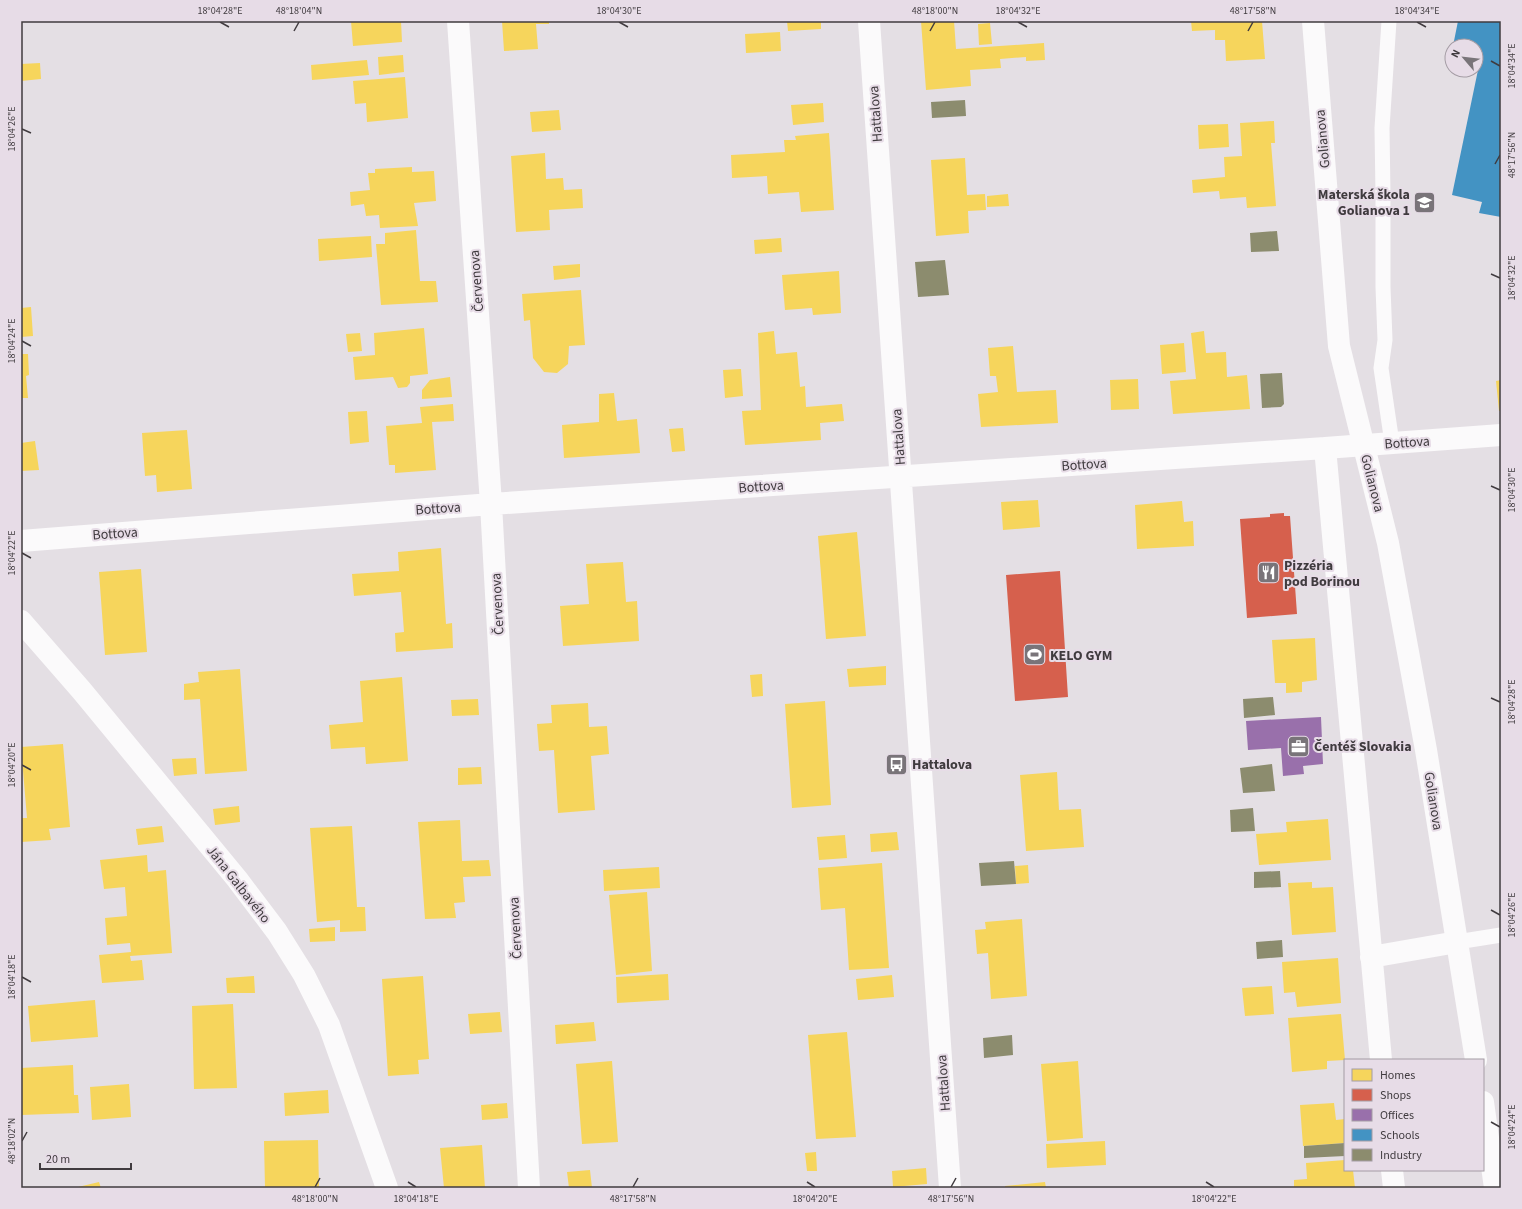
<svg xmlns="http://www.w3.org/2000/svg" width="1522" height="1209" font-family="'Source Sans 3',sans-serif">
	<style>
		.homes { fill: #f6d55c }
		.shops { fill: #d6604d }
		.offices { fill: #9970ab }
		.schools { fill: #4393c3 }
		.industry { fill: #8c8c6e }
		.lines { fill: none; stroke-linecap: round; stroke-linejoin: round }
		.service { stroke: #fbfafb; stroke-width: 15 }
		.minor { stroke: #fbfafb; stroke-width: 22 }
		.tertiary { stroke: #fbfafb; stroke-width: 22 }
		.ticks { fill: none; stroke: #403b3f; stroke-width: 1.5 }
		.labels { text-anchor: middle; stroke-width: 4; stroke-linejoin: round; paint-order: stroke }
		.street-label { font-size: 14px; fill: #403b3f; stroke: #e7dce7 }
		.poi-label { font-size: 14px; font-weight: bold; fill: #403b3f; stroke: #e7dce7; text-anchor: start }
		.neatline { fill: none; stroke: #403b3f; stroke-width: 1.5 }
		.ticks-label { font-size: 10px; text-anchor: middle; fill: #403b3f }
	</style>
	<rect width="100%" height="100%" fill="#e4dfe4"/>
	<path class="homes" d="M351,21h50l1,21 -49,4z
		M502,21h47v3h-13l2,25 -34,2z
		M787,21h34v8l-33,2z
		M921,21h33l2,28 88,-6 1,17 -19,1v-4l-26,2 1,9 -31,2 1,16 -45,4z
		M1191,21h71l3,38 -39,2 -1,-21h-10v-10l-23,1z
		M990,23l2,21 -13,1 -1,-21z
		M780,32l1,19 -35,2 -1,-19z
		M403,55l1,17 -25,3 -1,-18z
		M367,60l2,15 -57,5 -1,-15z
		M40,63l1,16 -20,2v-17z
		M405,77l3,41 -41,4 -1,-19 -11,1 -2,-23z
		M823,103l1,19 -31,3 -2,-20z
		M559,110l2,20 -29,2 -2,-20z
		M1274,121l1,22h-4l5,63 -29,2 -1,-11 -26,2 -1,-8 -26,2 -1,-13 33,-3 -1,-20 18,-1 -2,-33z
		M1228,124l1,23 -30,2 -1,-24z
		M829,133l5,77 -33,2 -2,-20 -31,2 -1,-18 -35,2 -1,-23 54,-3 -1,-12h12l-1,-4z
		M545,153l1,26 17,-1 1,12 18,-1 1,19 -34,2 1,20 -34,2 -5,-76z
		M965,158l2,37 18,-1 1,16 -18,1 1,22 -33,3 -5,-76z
		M412,167v5l22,-1 2,30 -22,2 4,23 -38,2 -1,-13 -13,1 -2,-12 -13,2 -1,-14 20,-2 -2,-17h7v-4z
		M1008,194l1,12 -22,1v-11z
		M416,230l4,51h16l2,21 -57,3 -5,-61h9v-11z
		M371,236l1,21 -53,4 -1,-22z
		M781,238l1,14 -27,2 -1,-14z
		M580,264v13l-26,3 -1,-14z
		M839,271l2,42 -28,2 -1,-7 -27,2 -3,-35z
		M581,290l4,55 -16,1 -1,18 -11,9 -13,-1 -11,-14 -3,-38 -6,1 -2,-27z
		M31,307l2,29 -12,1v-29z
		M424,328l4,46 -18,2v7l-3,4 -9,1 -5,-11 -38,3 -2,-23 22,-2 -1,-22z
		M774,331l2,23 21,-2 3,35 5,-1 1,21 36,-3 2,17 -24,2 1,17 -76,5 -3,-34 19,-1 -3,-77z
		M1204,331l2,22 20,-1 1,25 20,-2 3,34 -77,5 -3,-33 26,-2 -5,-46z
		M360,333l2,18 -14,1 -2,-18z
		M1184,343l2,29 -24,2 -2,-29z
		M1013,346l4,46 39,-2 2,33 -77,4 -3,-33 20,-2 -2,-16h-6l-2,-28z
		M21,354h7l1,21 -3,1 2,22h-7z
		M741,369l2,27 -18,2 -2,-28z
		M450,377l2,20 -30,2v-9l8,-10z
		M1138,379l1,30 -28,1 -1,-30z
		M1501,380v31h-2l-3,-30z
		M614,393l3,28 20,-2 3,34 -76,5 -2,-33 37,-3v-28z
		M453,404l1,17 -22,1 4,48 -41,3v-8h-6l-3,-39 36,-3 -2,-16z
		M367,411l2,31 -19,2 -2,-32z
		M683,428l2,23 -13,1 -3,-23z
		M187,430l5,59 -35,3 -1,-17 -11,1 -3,-43z
		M35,441l4,29 -18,1v-28z
		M1038,500l2,27 -37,3 -2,-28z
		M1182,501l2,21 9,-1 1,25 -57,3 -2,-44z
		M857,532l9,104 -40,3 -8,-103z
		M441,548l5,76 6,-1 1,25 -57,4 -1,-19 9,-1 -3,-40 -47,4 -2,-22 47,-3 -1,-19z
		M623,562l3,40 11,-1 2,40 -76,5 -3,-40 29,-2 -3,-40z
		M141,569l6,83 -42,3 -6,-83z
		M1315,638l2,42 -15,2v10l-16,1v-10h-11l-3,-43z
		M886,666v19l-37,2 -2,-18z
		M240,669l7,102 -42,3 -5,-75 -16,1v-16l15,-2 -1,-10z
		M762,674l1,22 -11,1 -2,-22z
		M402,677l6,84 -42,3 -1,-17 -34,2 -2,-24 34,-3 -3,-41z
		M478,699l1,16 -27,1 -1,-16z
		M825,701l6,104 -39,3 -7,-104z
		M588,703l1,24 18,-1 2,28 -18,2 4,54 -37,3 -4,-63 -15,1 -2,-27 15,-1 -1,-18z
		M63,744l7,83 -21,2 2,11 -30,2v-24h6l-6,-71z
		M196,758l1,16 -23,2 -2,-17z
		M481,767l1,17 -24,1v-17z
		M1057,772l2,38 22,-1 3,38 -58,4 -6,-76z
		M239,806l1,16 -25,3 -2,-16z
		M1328,819l3,41 -72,5 -3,-31 31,-2 -1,-10z
		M460,820l2,41 27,-1 2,16 -28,1 2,25 -11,1 2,15 -31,1 -7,-97z
		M162,826l2,16 -26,3 -2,-16z
		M352,826l5,81h8l1,24 -26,1v-12l-23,2 -7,-94z
		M897,832l2,18 -28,2 -1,-18z
		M845,835l2,23 -28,2 -2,-23z
		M147,855l1,17 18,-2 6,83 -42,3 1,5 11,-1 2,20 -42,3 -3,-28 32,-3 -1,-9 -23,2 -2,-27 22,-2 -2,-29 -21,2 -4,-29z
		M882,863l7,105 -40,2 -4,-62 -24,2 -3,-42z
		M1028,865l1,18 -13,1 -1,-18z
		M659,867l1,21 -56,3 -1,-21z
		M1312,882v6l21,-1 3,45 -44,3 -4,-52z
		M647,892l5,79 -36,4 -7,-80z
		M1022,919l5,77 -36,3 -3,-46 -11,1 -2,-24 11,-1 -1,-7z
		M335,927v14l-25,1 -1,-13z
		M1338,958l3,45 -44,4 -2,-15 -11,1 -2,-31z
		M668,974l1,26 -52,3 -1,-26z
		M892,975l2,22 -36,3 -2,-21z
		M254,976l1,17h-28l-1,-15z
		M423,976l6,83 -11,1 1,14 -31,2 -6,-97z
		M1272,986l2,28 -29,2 -3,-28z
		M95,1000l3,37 -67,5 -3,-36z
		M233,1004l4,84 -43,1 -2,-83z
		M500,1012l2,20 -32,2 -2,-20z
		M1341,1014l4,46 -18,1v8l-35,3 -4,-54z
		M594,1022l2,19 -40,3 -1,-19z
		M847,1032l9,105 -40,2 -8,-104z
		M612,1061l6,81 -36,2 -6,-80z
		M1078,1061l5,77 -36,3 -6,-77z
		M73,1065l1,30h4l1,18 -58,2v-47z
		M129,1084l2,33 -39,3 -2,-33z
		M328,1090l1,23 -44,3 -1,-23z
		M507,1103l1,15 -26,2 -1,-15z
		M1334,1103l2,17 9,-1v24l-42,3 -3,-41z
		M318,1140l1,48h-54l-1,-47z
		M1105,1141l1,24 -59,3 -1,-24z
		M482,1145l3,43h-41l-4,-40z
		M816,1152l1,19h-10l-2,-18z
		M1345,1160v10h8l2,18h-61v-8l13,-1 -1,-16z
		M926,1168l1,16 -34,3 -1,-16z
		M590,1170l2,18h-23l-2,-16z
		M99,1182l2,6h-23v-1z
		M1045,1182l1,6h-41v-2z"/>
	<path class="shops" d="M1284,513v3h6l7,98 -50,4 -7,-99 30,-2v-3z
		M1060,571l8,126 -53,4 -9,-126z"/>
	<path class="offices" d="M1321,717l2,47 -20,2 1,8 -21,2 -2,-28 -33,2 -2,-29z"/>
	<path class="schools" d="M1458,21h43v196l-22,-4 3,-11 -30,-7 26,-125 -2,-1v-23h-23z
		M1451,52h1v12h-3z"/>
	<path class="industry" d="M965,100l1,16 -34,2 -1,-16z
		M1277,231l2,20 -28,1 -1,-19z
		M945,260l4,35 -31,2 -3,-35z
		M1282,373l2,31 -3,3 -19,1 -2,-34z
		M1273,697l2,18 -31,3 -1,-19z
		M1272,764l3,27 -32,2 -3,-25z
		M1253,808l2,23 -24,1 -1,-22z
		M1014,861l2,23 -35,2 -2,-23z
		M1280,871l1,16 -27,1v-16z
		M1282,940l1,17 -26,2 -1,-17z
		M1012,1035l1,20 -29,3 -1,-20z
		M1345,1143v13l-41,2v-12z"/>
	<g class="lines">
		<path class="service" d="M1389,21l-7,107 1,67v92l2,53 -4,28 11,75
			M1457,942l44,-7"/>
		<path class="minor" d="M458,21l33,483 38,684
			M869,21l81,1167
			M1325,448l56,612
			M21,541l470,-37 834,-56 176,-13
			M21,621l61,70 155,188 40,53 27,43 25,50 58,163
			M1371,957l86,-15
			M1392,1170l2,18"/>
		<path class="tertiary" d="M1313,21l26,325 49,197 38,207 50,310
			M1483,1102l12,86"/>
	</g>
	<path class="ticks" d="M220,22l9,5M619,22l9,5M1018,22l9,5M1417,22l9,5M294,31l5,-9M930,31l5,-9M1248,31l5,-9M1491,61l9,5M22,129l9,4M1495,164l5,-9M1491,274l9,4M22,341l9,5M1491,486l9,4M22,553l9,5M1491,698l9,4M22,765l9,5M1491,910l9,5M22,977l9,5M1491,1122l9,5M22,1141l5,-9M408,1182l8,5M807,1182l8,5M1206,1182l8,5M315,1187l5,-9M633,1187l5,-9M951,1187l5,-9"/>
	<defs>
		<symbol id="school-square" viewBox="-11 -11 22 22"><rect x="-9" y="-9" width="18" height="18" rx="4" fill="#797479" stroke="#e7dce7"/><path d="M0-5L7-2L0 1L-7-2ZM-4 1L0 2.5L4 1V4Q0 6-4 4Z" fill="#fff"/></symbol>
		<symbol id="restaurant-square" viewBox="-11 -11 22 22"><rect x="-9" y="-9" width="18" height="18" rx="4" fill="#797479" stroke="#e7dce7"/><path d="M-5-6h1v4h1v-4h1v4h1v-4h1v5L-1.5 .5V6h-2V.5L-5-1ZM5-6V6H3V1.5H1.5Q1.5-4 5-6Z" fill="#fff"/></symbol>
		<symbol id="stadium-square" viewBox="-11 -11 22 22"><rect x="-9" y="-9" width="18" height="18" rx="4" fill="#797479" stroke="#e7dce7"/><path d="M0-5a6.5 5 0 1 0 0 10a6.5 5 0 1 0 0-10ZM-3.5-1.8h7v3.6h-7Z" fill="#fff"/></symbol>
		<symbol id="office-square" viewBox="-11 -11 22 22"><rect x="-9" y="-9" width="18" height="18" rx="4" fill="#797479" stroke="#e7dce7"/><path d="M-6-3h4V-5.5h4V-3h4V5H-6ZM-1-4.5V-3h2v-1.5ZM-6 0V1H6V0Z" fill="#fff"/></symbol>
		<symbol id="bus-square" viewBox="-11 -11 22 22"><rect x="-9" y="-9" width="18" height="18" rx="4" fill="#797479" stroke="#e7dce7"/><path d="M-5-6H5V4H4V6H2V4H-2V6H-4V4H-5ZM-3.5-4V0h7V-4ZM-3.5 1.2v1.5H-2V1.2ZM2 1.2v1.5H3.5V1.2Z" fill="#fff"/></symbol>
	</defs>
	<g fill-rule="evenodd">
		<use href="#school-square" x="1412" y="190" width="25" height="25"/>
		<use href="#restaurant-square" x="1256" y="560" width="25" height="25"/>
		<use href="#stadium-square" x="1022" y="642" width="25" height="25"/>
		<use href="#office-square" x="1286" y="734" width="25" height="25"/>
		<use href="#bus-square" x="884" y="752" width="25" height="25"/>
	</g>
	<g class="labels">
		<g class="street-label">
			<text transform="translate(875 114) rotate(-94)" y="5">Hattalova</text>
			<text transform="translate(1322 139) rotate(-95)" y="5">Golianova</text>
			<text transform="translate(476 281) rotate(-94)" y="5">Červenova</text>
			<text transform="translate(898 437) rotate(-94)" y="5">Hattalova</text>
			<text transform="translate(1407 442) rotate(-4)" y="5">Bottova</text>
			<text transform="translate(1084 464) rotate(-4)" y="5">Bottova</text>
			<text transform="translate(1373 483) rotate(76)" y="5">Golianova</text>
			<text transform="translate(761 486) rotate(-4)" y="5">Bottova</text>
			<text transform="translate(438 508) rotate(-4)" y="5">Bottova</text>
			<text transform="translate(115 533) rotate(-4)" y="5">Bottova</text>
			<text transform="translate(497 604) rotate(-93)" y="5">Červenova</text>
			<text transform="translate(1434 801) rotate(81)" y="5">Golianova</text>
			<text transform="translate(239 884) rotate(52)" y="5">Jána Galbavého</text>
			<text transform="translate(515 928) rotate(-93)" y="5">Červenova</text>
			<text transform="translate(943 1083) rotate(-94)" y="5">Hattalova</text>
		</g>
		<g class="poi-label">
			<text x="1410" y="199" text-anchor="end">Materská škola<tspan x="1410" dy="16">Golianova 1</tspan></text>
			<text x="1284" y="570">Pizzéria<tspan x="1284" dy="16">pod Borinou</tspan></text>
			<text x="1050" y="660">KELO GYM</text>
			<text x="1314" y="751">Čentéš Slovakia</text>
			<text x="912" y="769">Hattalova</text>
		</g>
	</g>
	<rect width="1522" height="1209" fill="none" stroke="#e7dce7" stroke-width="44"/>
	<rect x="1344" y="1059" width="140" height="112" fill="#e7dce7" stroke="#a49ca4"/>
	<rect x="1352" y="1069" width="20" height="12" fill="#f6d55c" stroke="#a49ca4"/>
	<text x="1380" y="1079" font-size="12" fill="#403b3f">Homes</text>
	<rect x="1352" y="1089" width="20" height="12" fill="#d6604d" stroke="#a49ca4"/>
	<text x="1380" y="1099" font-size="12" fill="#403b3f">Shops</text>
	<rect x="1352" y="1109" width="20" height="12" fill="#9970ab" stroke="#a49ca4"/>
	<text x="1380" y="1119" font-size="12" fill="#403b3f">Offices</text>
	<rect x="1352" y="1129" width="20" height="12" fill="#4393c3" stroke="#a49ca4"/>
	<text x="1380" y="1139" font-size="12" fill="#403b3f">Schools</text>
	<rect x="1352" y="1149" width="20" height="12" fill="#8c8c6e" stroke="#a49ca4"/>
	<text x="1380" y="1159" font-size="12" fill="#403b3f">Industry</text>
	<g transform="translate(1464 58) rotate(298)"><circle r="19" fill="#e7dce7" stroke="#a49ca4"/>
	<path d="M0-3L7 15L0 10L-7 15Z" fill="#797479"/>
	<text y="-6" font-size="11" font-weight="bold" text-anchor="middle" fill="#403b3f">N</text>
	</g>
	<path d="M40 1163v6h91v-6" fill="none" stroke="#403b3f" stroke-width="2"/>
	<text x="46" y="1163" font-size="12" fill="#403b3f" stroke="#e7dce7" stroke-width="3" paint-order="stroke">20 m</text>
	<rect x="22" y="22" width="1478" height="1165" class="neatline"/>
	<g class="ticks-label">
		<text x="220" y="14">18°04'28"E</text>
		<text x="299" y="14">48°18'04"N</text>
		<text x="619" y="14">18°04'30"E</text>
		<text x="935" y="14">48°18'00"N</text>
		<text x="1018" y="14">18°04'32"E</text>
		<text x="1253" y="14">48°17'58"N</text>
		<text x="1417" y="14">18°04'34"E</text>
		<text transform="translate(1511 66) rotate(-90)" y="4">18°04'34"E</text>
		<text transform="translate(11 129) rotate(-90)" y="4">18°04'26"E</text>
		<text transform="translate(1511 155) rotate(-90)" y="4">48°17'56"N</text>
		<text transform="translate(1511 278) rotate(-90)" y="4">18°04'32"E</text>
		<text transform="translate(11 341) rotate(-90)" y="4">18°04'24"E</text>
		<text transform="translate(1511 490) rotate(-90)" y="4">18°04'30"E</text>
		<text transform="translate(11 553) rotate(-90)" y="4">18°04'22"E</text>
		<text transform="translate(1511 702) rotate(-90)" y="4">18°04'28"E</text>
		<text transform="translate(11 765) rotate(-90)" y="4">18°04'20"E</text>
		<text transform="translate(1511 915) rotate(-90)" y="4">18°04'26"E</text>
		<text transform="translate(11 977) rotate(-90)" y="4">18°04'18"E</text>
		<text transform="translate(1511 1127) rotate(-90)" y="4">18°04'24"E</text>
		<text transform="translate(11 1141) rotate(-90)" y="4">48°18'02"N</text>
		<text x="315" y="1202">48°18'00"N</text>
		<text x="416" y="1202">18°04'18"E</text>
		<text x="633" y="1202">48°17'58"N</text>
		<text x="815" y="1202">18°04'20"E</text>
		<text x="951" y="1202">48°17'56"N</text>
		<text x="1214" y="1202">18°04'22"E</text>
	</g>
</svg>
